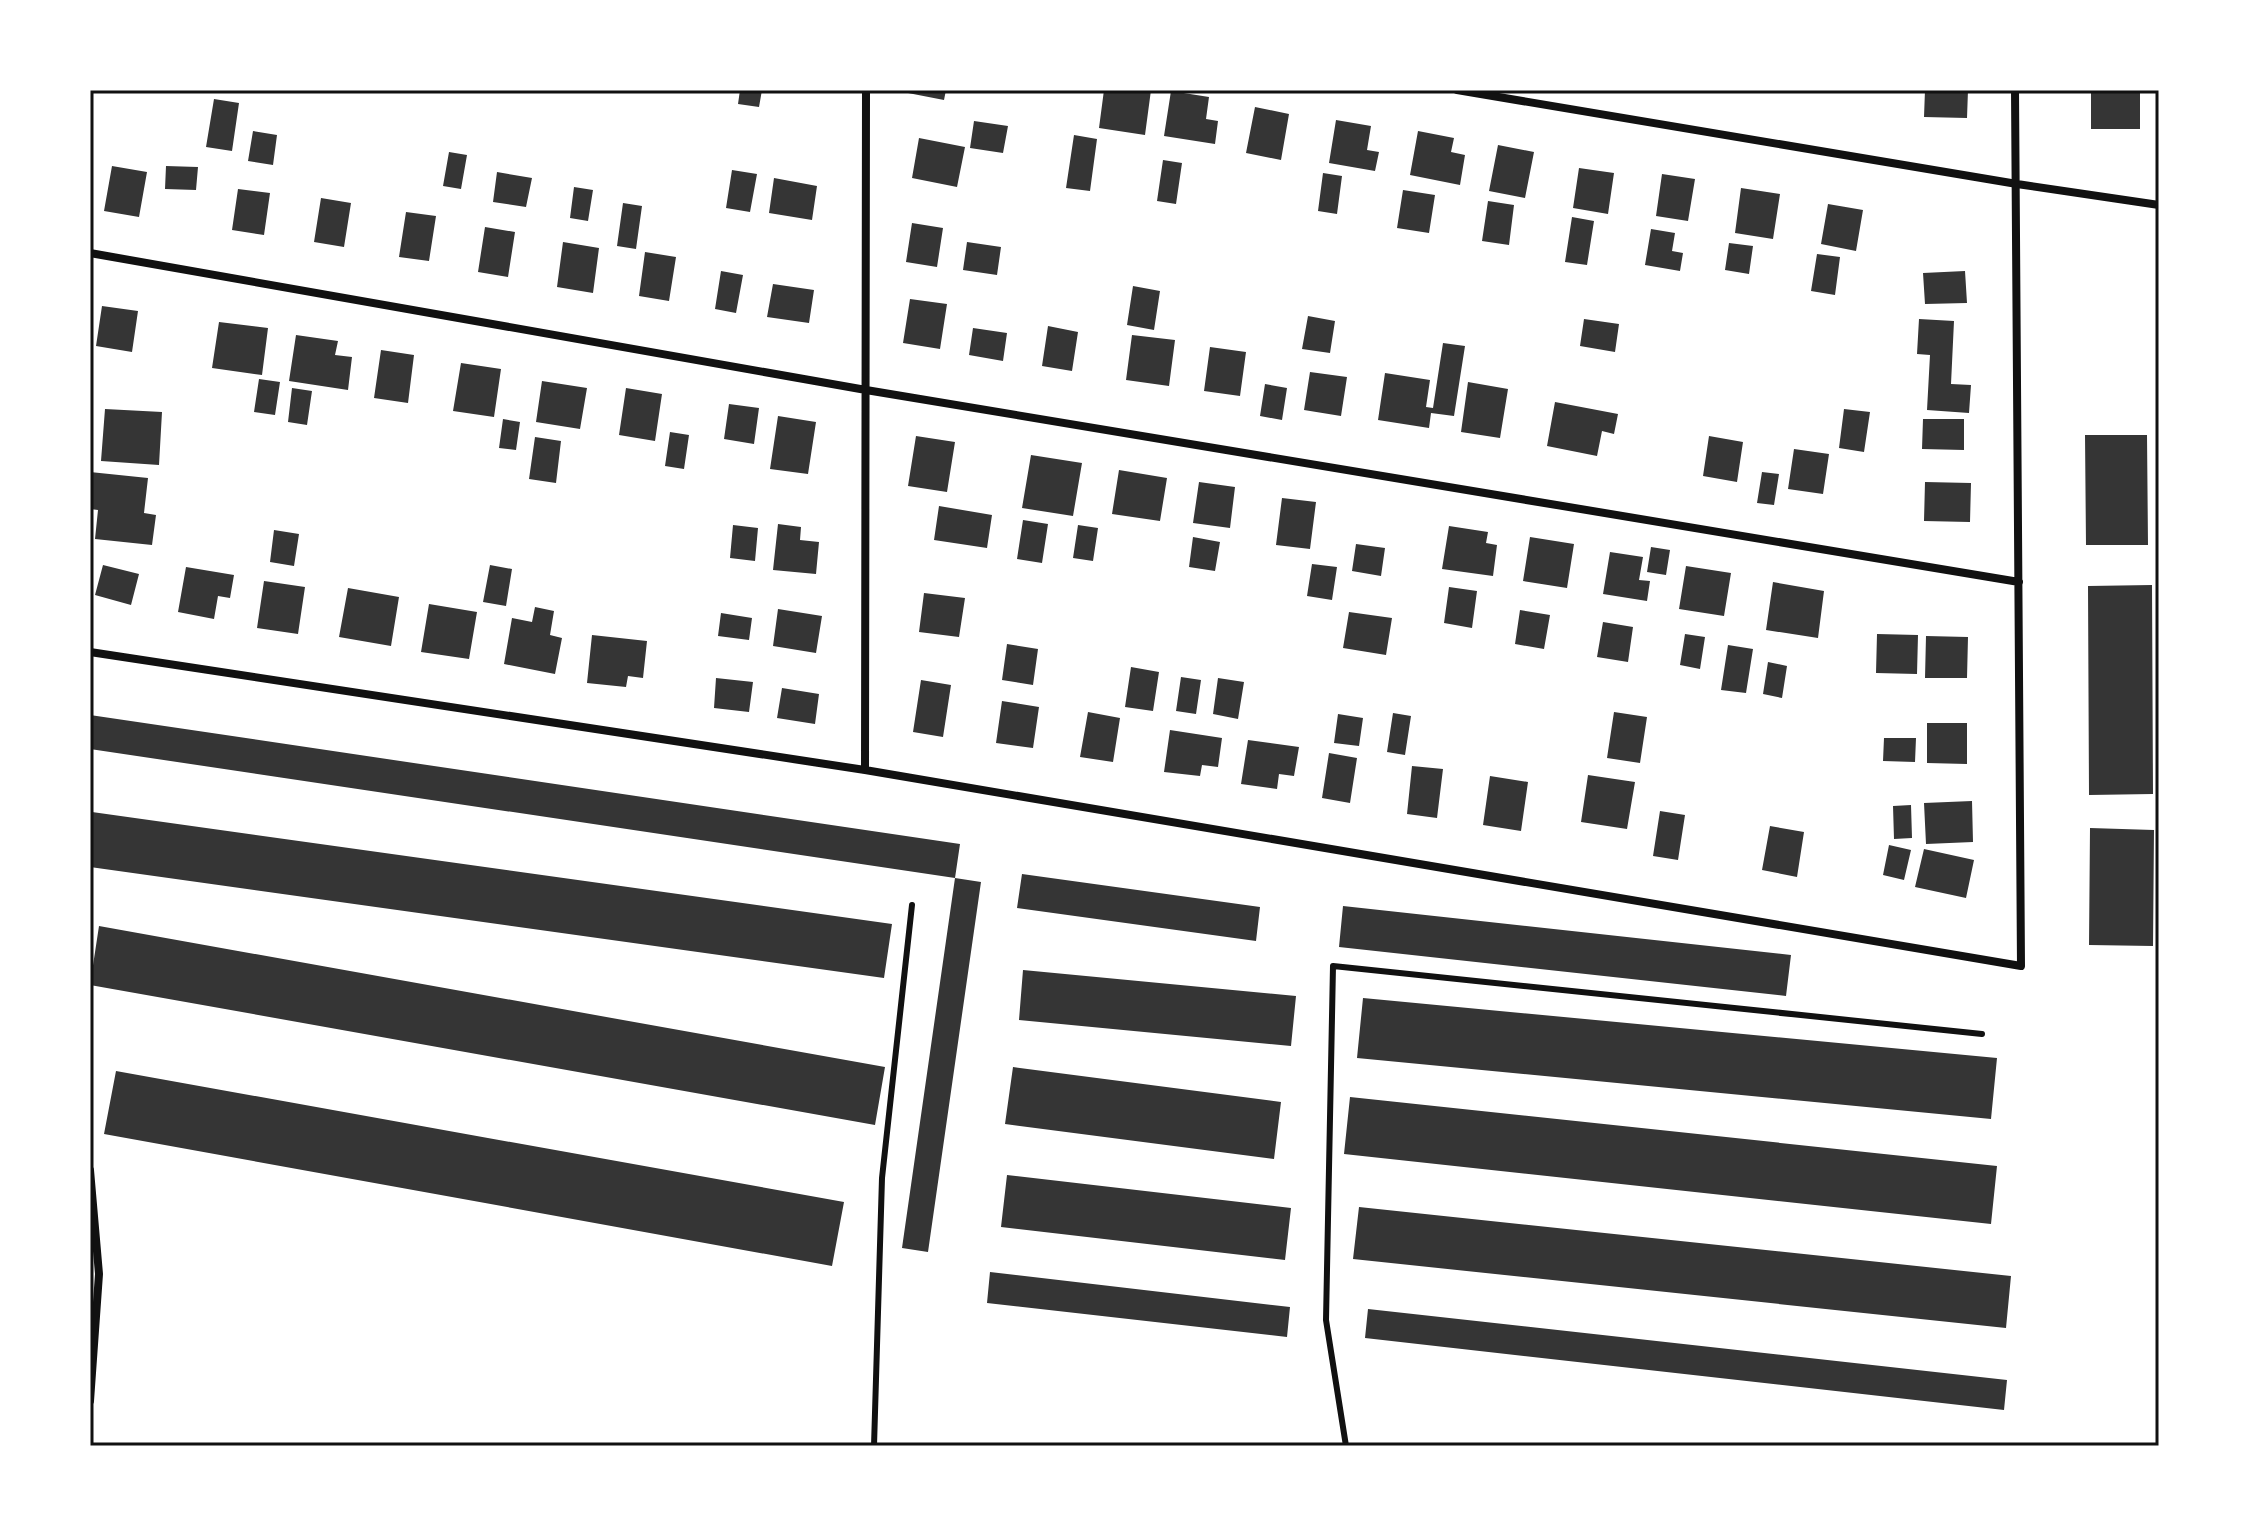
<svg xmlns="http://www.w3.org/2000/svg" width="2249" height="1536" font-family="Roboto,sans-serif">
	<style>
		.building { fill: #353535 }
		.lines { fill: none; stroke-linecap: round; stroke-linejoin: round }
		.service { stroke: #111; stroke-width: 6 }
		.minor { stroke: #111; stroke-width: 8 }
		.neatline { fill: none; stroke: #111; stroke-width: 3 }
	</style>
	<rect width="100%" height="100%" fill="#fff"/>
	<path class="building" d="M740,90h22l-3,17 -21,-3z
		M908,90h38l-2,10 -36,-7z
		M1104,90h47l-6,45 -46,-7z
		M1925,90h43l-1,28 -43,-1z
		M2091,90h49v39h-49z
		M1171,91l38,6 -3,22 12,2 -3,23 -51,-8z
		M214,99l25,4 -7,48 -26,-4z
		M1255,107l34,7 -8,46 -35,-7z
		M1336,120l35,6 -4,24 12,2 -4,19 -46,-8z
		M974,121l34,5 -5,27 -33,-5z
		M253,131l24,4 -4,30 -25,-4z
		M1418,131l36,7 -3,14 14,3 -5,30 -50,-10z
		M1074,135l23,4 -7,52 -24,-3z
		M919,138l46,9 -8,40 -45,-9z
		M1498,145l36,7 -9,46 -36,-7z
		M449,152l18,3 -6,34 -18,-3z
		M1163,160l19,3 -6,41 -19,-3z
		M112,166l35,6 -8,45 -35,-6z
		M166,166l32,1 -2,23 -31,-1z
		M1579,168l35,5 -6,41 -35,-6z
		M732,170l25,4 -7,38 -24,-4z
		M497,172l35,6 -6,29 -33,-5z
		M1323,173l19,3 -5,38 -19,-3z
		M1662,174l33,5 -7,42 -32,-5z
		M774,178l43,8 -5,34 -43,-7z
		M574,187l19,3 -5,31 -18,-3z
		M1741,188l39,6 -7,45 -38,-6z
		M238,189l32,4 -6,42 -32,-5z
		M1403,190l32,5 -6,38 -32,-5z
		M321,198l30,5 -7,44 -30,-5z
		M1488,201l26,4 -5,40 -27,-4z
		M623,203l19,3 -6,43 -19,-3z
		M1828,204l35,6 -7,41 -35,-7z
		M406,212l30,4 -7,45 -30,-4z
		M1572,217l22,4 -7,44 -22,-3z
		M912,223l31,5 -6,39 -31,-5z
		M485,227l30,5 -7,45 -30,-5z
		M1651,229l24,4 -3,18 11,2 -3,18 -35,-6z
		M563,242l36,6 -6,45 -36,-6z
		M967,242l34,5 -4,28 -34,-5z
		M1729,243l24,3 -4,28 -24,-4z
		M645,252l31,5 -7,44 -30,-5z
		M1817,254l23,3 -5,38 -24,-4z
		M721,271l22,4 -7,38 -21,-4z
		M1965,271l2,32 -42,1 -2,-31z
		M773,284l41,6 -5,33 -42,-6z
		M1133,286l27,5 -6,39 -27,-5z
		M910,299l37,5 -7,45 -37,-6z
		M102,306l36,5 -6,41 -36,-6z
		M1308,316l27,5 -5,32 -28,-4z
		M1584,319l35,5 -4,28 -35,-6z
		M1919,319l35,2 -3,63 20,1 -2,28 -42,-3 3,-55 -13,-1z
		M219,322l49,6 -6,47 -50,-7z
		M1048,326l30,6 -6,39 -30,-5z
		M973,328l34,5 -4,28 -34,-6z
		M296,335l42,6 -3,14 17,2 -4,33 -59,-9z
		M1132,335l43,5 -6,46 -43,-6z
		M1443,343l22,3 -11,70 -23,-3 -2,15 -51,-8 7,-47 45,7 -4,27 7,1z
		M1210,347l36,5 -6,44 -36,-5z
		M381,350l33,5 -6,48 -34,-5z
		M461,363l40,6 -7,48 -41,-6z
		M1310,372l37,5 -6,39 -37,-6z
		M259,379l21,3 -5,33 -21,-3z
		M542,381l45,7 -7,41 -44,-7z
		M1468,382l40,7 -8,49 -39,-6z
		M1265,384l22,4 -5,32 -22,-4z
		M292,388l20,3 -5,34 -19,-3z
		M626,388l36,6 -7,47 -36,-6z
		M1555,402l63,12 -4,20 -12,-3 -5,25 -50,-10z
		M729,404l30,4 -5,36 -30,-5z
		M105,409l57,3 -3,53 -58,-4z
		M1844,409l26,3 -6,40 -25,-4z
		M778,416l38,6 -8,52 -38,-5z
		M503,419l17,3 -4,28 -17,-2z
		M1923,419h41v31l-42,-1z
		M670,432l19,3 -5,34 -19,-3z
		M2085,435h62l1,110h-62z
		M916,436l39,6 -8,50 -39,-6z
		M1709,436l34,6 -6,40 -34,-6z
		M535,437l26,4 -5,42 -27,-4z
		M1794,449l35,5 -6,40 -35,-5z
		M1031,455l51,8 -9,53 -51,-8z
		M1119,470l48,8 -7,43 -48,-7z
		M90,472l58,6 -4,35 12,2 -4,30 -57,-6 3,-29 -8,-1z
		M1762,472l17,2 -5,31 -17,-2z
		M1199,482l36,5 -5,41 -37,-5z
		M1925,482l46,1 -1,39 -46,-1z
		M1282,498l34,4 -6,47 -34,-4z
		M939,506l53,9 -5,33 -53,-8z
		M1023,520l25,4 -6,39 -25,-4z
		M778,524l23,3 -1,13 19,2 -3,32 -43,-4z
		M733,525l25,3 -3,33 -25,-3z
		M1078,525l20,3 -5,33 -20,-3z
		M1449,526l39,6 -2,11 11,2 -4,31 -51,-7z
		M274,530l25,4 -5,32 -24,-4z
		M1193,537l27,5 -5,29 -26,-4z
		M1530,537l44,7 -7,44 -44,-7z
		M1356,544l29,4 -4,28 -29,-5z
		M1651,547l19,3 -4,25 -19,-3z
		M1610,552l33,5 -4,23 11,1 -3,20 -44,-7z
		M1312,564l25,3 -5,33 -25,-4z
		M103,565l36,9 -8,31 -36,-10z
		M490,565l22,4 -6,37 -23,-4z
		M1686,566l45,7 -7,43 -45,-7z
		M186,567l48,8 -4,23 -12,-2 -4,23 -36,-7z
		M264,581l41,6 -7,47 -41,-6z
		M1773,582l51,9 -6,47 -52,-8z
		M2152,585l1,209 -64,1 -1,-209z
		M1449,587l28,4 -5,37 -28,-5z
		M348,588l51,9 -8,49 -52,-9z
		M924,593l41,5 -6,39 -40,-5z
		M429,604l48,8 -8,47 -48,-7z
		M535,607l19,4 -4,24 12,3 -7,36 -51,-10 8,-46 20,4z
		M778,609l44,7 -6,37 -43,-7z
		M1520,610l30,5 -6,34 -29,-5z
		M1349,612l43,6 -6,37 -43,-7z
		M721,613l31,5 -3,22 -31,-4z
		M1603,622l30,5 -5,35 -31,-5z
		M1685,634l20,3 -5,32 -20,-4z
		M1877,634l41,1 -1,39 -41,-1z
		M592,635l55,6 -4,37 -15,-2 -2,11 -39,-4z
		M1926,636l42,1 -1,41h-42z
		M1007,644l31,5 -5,36 -31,-5z
		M1728,645l25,4 -7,44 -25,-3z
		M1768,662l19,4 -5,32 -19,-4z
		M1131,667l28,5 -6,39 -28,-4z
		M1181,677l20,3 -5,34 -20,-3z
		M716,678l37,4 -4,30 -35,-4z
		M1218,678l26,4 -6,37 -25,-5z
		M921,680l30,5 -8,52 -30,-5z
		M782,688l37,6 -4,30 -38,-6z
		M1002,701l37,6 -6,41 -37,-5z
		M1088,712l32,6 -7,44 -33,-5z
		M1614,712l33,5 -7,46 -33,-5z
		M1393,713l18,3 -6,39 -18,-3z
		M1338,714l25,4 -4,28 -25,-3z
		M90,715l870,129 -5,34 -865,-129z
		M1927,723h40v41l-40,-1z
		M1170,730l52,8 -4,29 -16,-2 -2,11 -36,-4z
		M1884,738h32l-1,24 -32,-1z
		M1248,740l51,7 -5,29 -15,-2 -2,15 -36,-5z
		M1329,753l28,5 -7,45 -28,-5z
		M1412,766l31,3 -6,49 -30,-4z
		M1588,775l47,7 -8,47 -46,-7z
		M1490,776l38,6 -7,49 -38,-6z
		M1972,801l1,41 -47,2 -2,-41z
		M1911,805l1,33 -18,1 -1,-33z
		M1660,811l25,4 -7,45 -25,-4z
		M92,812l800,112 -8,54 -794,-111v-38z
		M1770,826l34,6 -7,45 -35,-7z
		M2090,828l64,2 -1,116 -64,-1z
		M1889,845l22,5 -7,30 -21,-5z
		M1924,849l50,11 -8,38 -51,-11z
		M1022,874l238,33 -4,34 -239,-33z
		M955,878l26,4 -53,370 -26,-4z
		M1343,906l448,49 -5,41 -447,-49z
		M99,926l786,141 -10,58 -785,-140z
		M1023,970l273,26 -5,50 -272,-26z
		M1363,998l634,60 -6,61 -634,-61z
		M1013,1067l268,35 -7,57 -269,-35z
		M116,1071l728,131 -12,64 -728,-132z
		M1350,1097l647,69 -6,58 -647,-70z
		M1007,1175l284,33 -6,52 -284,-33z
		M1359,1207l652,69 -5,52 -653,-69z
		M990,1272l300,35 -3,30 -300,-34z
		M1368,1309l639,71 -3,30 -639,-72z"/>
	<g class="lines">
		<path class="service" d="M874,1446l8,-268 30,-273
			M1346,1446l-20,-126 7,-354 649,68"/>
		<path class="minor" d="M1457,90l560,94 142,21
			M90,253l776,137 1153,192
			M90,652l775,118 1156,196 -6,-876
			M865,770l1,-680
			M90,1170l9,104 -9,127"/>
	</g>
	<rect width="2249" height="1536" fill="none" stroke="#ffffff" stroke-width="184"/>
	<rect x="92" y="92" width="2065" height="1352" class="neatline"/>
</svg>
